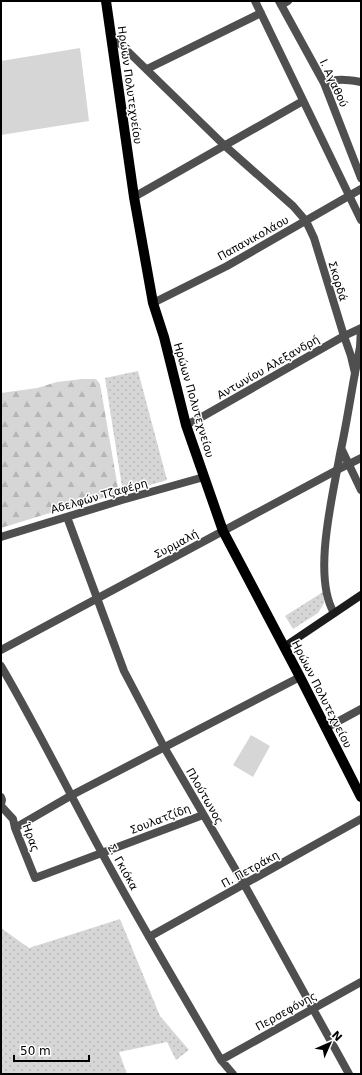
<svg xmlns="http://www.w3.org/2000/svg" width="362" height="1075" font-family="'DejaVu Sans',sans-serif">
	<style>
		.grass { fill: url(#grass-dots) }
		.forest { fill: url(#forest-firs) }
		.garden { fill: #d6d6d6 }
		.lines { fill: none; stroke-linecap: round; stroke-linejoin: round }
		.minor { stroke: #4f4f4f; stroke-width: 8 }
		.tertiary { stroke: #4f4f4f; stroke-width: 8 }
		.secondary { stroke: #1c1c1c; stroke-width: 8 }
		.primary { stroke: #000; stroke-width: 10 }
		.labels { text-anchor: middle; stroke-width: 3; stroke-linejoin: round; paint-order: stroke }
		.street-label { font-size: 11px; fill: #000; stroke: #fff }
	</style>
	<defs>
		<pattern id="grass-dots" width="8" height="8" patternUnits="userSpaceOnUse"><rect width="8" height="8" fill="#d6d6d6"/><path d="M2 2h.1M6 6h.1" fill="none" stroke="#b6b6b6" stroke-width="1.8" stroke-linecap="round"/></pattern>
		<pattern id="forest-firs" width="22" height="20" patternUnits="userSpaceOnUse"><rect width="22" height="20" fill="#d6d6d6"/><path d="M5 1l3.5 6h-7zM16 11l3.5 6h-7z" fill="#b6b6b6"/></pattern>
	</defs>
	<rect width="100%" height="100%" fill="#fff"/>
	<path class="grass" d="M138,371l29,109 -44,13 -18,-115z
		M323,592l1,11 -6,10 -25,16 -8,-13z
		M120,919l40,97 29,34 -13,10 -9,-18 -48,10 8,22h-126v-146l28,20z"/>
	<path class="forest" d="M82,379h14l4,5 19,110 -43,11 -75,23v-135l36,-5 20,-6z"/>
	<path class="garden" d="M80,48l9,73 -88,14v-74z
		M251,735l19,11 -17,31 -20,-12z"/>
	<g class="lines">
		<path class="minor" d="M255,1l106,219
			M279,1l45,82 37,95
			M281,5l7,-4
			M147,69l114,-56
			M324,83c13,-5 24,-3 37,-1
			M134,197l169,-96
			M355,373l5,-26 1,-18
			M186,425l14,-7 144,-82 17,-8
			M67,517l57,154 40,76 80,137 105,190
			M1,537l121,-37 82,-23
			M1,650l336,-180 24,-12
			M1,666c36,61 67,125 101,187 38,70 79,139 119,207l12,14
			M326,728l35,-19
			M1,797l1,3 -1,4
			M1,806l12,13 2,9 20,50 168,-63
			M15,828l57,-33 228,-118
			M149,937l212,-118
			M221,1060l140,-78"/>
		<path class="tertiary" d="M110,34l114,111 69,61 13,15 8,17 30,98 7,20 4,17c-5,27 -9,54 -15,81 -7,41 -28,122 -6,159
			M153,303l74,-37 134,-77
			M342,450l19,40"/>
		<path class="secondary" d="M284,647l77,-52"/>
		<path class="primary" d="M106,1l28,196 19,106 11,34 22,88 37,106 77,146 61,120"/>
	</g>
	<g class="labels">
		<g class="street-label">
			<text transform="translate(334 83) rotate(65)" y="4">Ι. Αγαθού</text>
			<text transform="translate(130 85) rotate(82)" y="4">Ηρώων Πολυτεχνείου</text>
			<text transform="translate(253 238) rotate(-29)" y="4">Παπανικολάου</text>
			<text transform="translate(338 281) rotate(73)" y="4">Σκορδά</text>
			<text transform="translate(268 367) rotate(-30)" y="4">Αντωνίου Αλεξανδρή</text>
			<text transform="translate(194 400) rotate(74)" y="4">Ηρώων Πολυτεχνείου</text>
			<text transform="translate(99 496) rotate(-16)" y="4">Αδελφών Τζαφέρη</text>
			<text transform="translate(176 544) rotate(-28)" y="4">Συρμαλή</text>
			<text transform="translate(322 694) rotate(63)" y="4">Ηρώων Πολυτεχνείου</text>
			<text transform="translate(205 796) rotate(60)" y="4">Πλούτωνος</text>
			<text transform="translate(160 819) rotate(-21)" y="4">Σουλατζίδη</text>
			<text transform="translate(31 837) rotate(70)" y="4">Ήρας</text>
			<text transform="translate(123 867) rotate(61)" y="4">Σ. Γκιόκα</text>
			<text transform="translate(250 869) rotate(-29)" y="4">Π. Πετράκη</text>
			<text transform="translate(286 1011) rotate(-29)" y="4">Περσεφόνης</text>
		</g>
	</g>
	<rect width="362" height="1075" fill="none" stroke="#000000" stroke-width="4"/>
	<g transform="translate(330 1043) rotate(45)" stroke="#ffffff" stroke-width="3" paint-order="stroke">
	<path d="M0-3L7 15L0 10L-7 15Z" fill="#000000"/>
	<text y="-6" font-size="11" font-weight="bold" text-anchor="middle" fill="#000000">N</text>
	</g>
	<path d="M14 1055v6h75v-6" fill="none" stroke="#000000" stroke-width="2"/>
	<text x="20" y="1055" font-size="12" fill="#000000" stroke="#ffffff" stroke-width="3" paint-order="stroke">50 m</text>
</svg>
